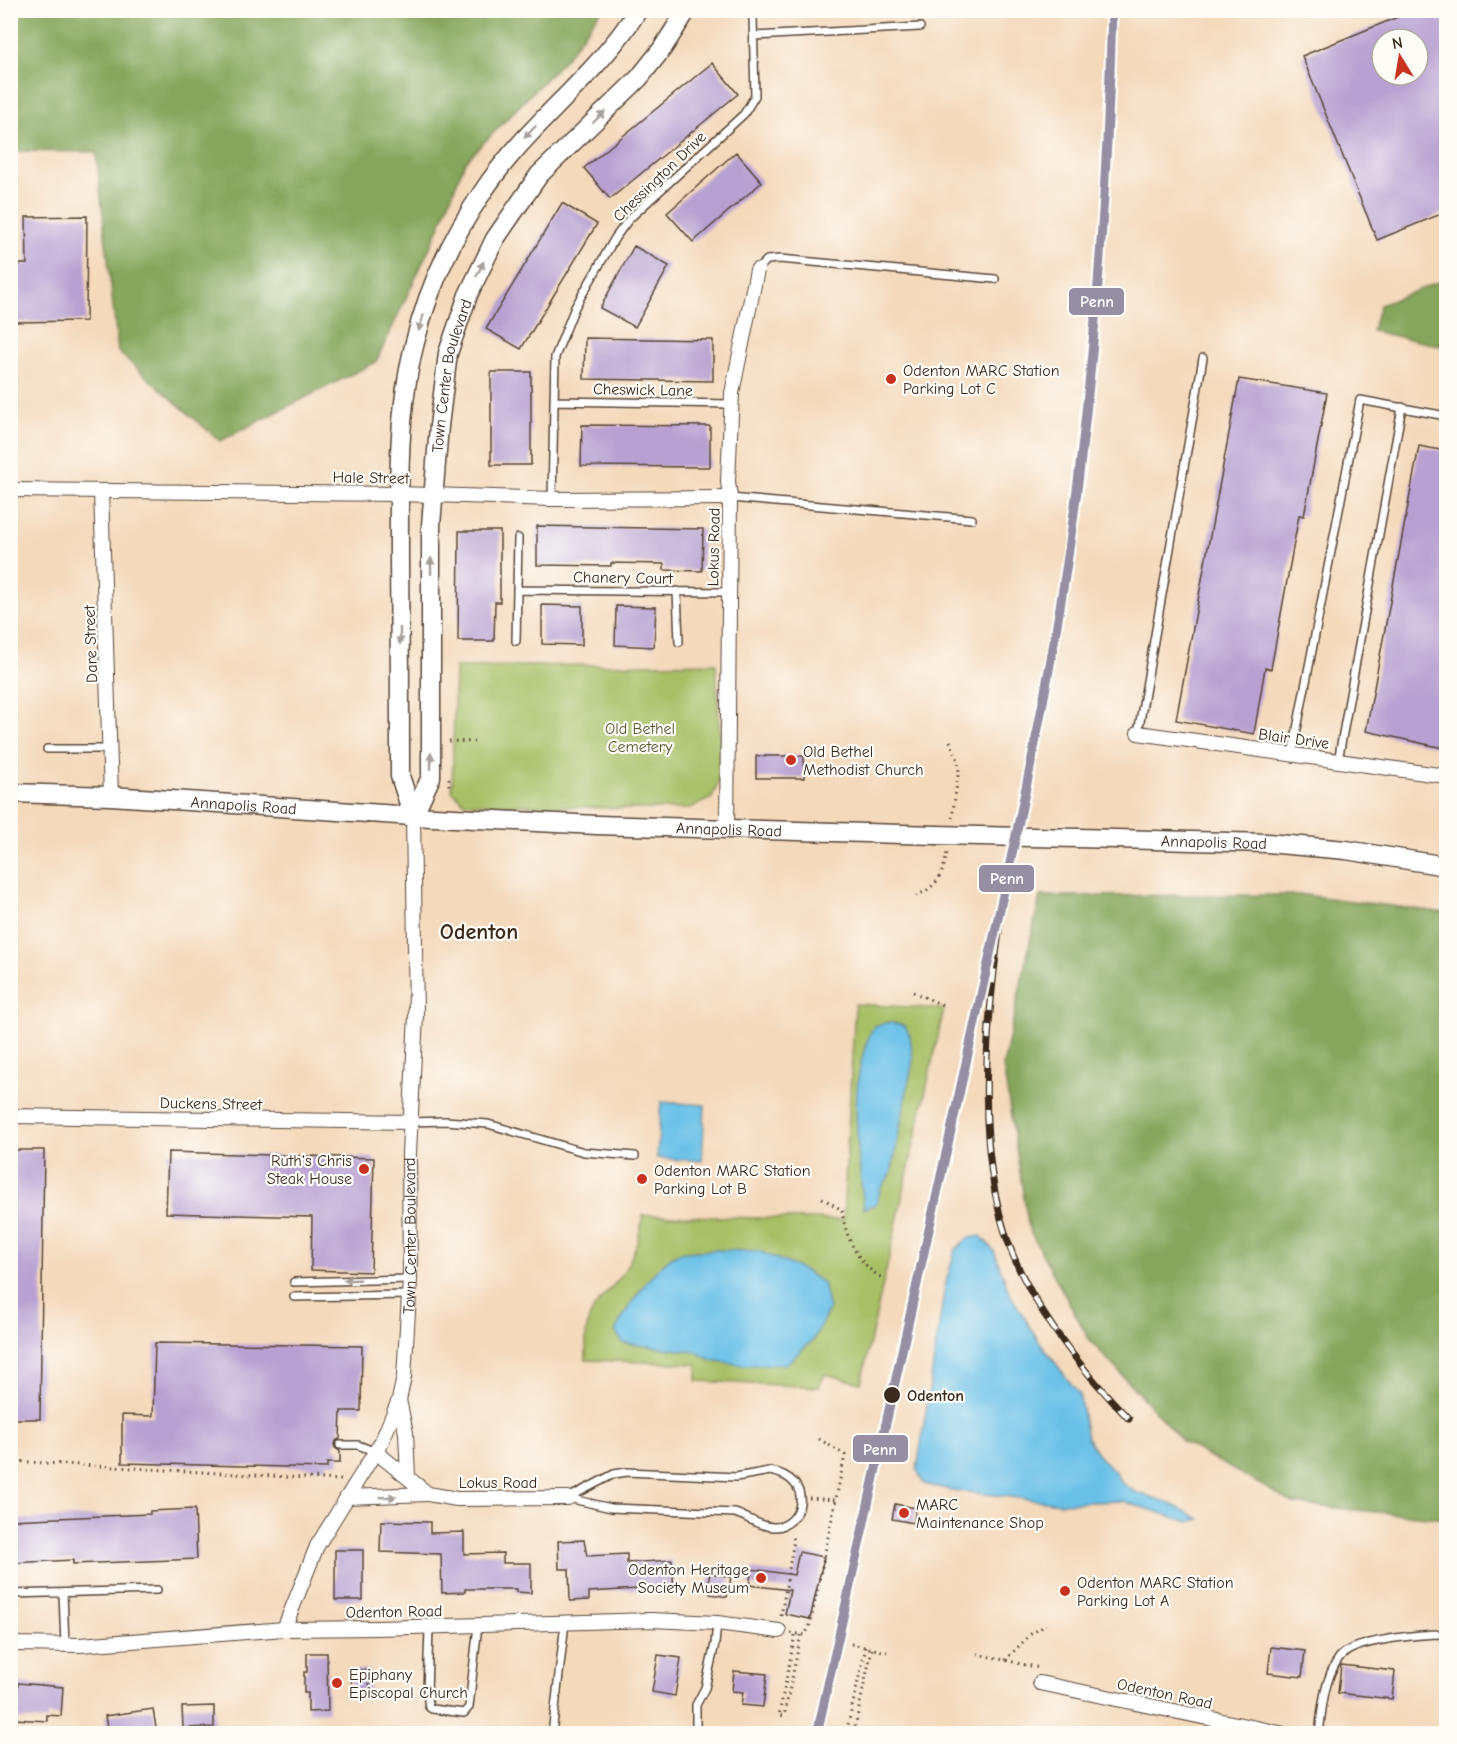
<svg xmlns="http://www.w3.org/2000/svg" width="1457" height="1744" font-family="'Comic Neue',sans-serif">
	<style>
		.green { fill: #a7c066; stroke: #717542; stroke-width: 1.5 }
		.forest { fill: #85a65b; stroke: #60683c; stroke-width: 1.5 }
		.water { fill: #6bc1e8; stroke: #537683; stroke-width: 1.5 }
		.building { fill: #b8a1d2; fill-rule: evenodd }
		.lines { fill: none; stroke-linecap: round; stroke-linejoin: round }
		.lane-casing { stroke: #574436; stroke-width: 10 }
		.street-casing { stroke: #574436; stroke-width: 16 }
		.secondary-casing { stroke: #574436; stroke-width: 21 }
		.path { stroke: #574436; stroke-width: 3; stroke-dasharray: 1.5 4.5; stroke-linecap: butt }
		.lane { stroke: #fff; stroke-width: 7 }
		.street { stroke: #fff; stroke-width: 14 }
		.secondary { stroke: #fff; stroke-width: 18 }
		.rail-casing { stroke: #3b2a1e; stroke-width: 7 }
		.rail { stroke: #fdfcf7; stroke-width: 4.5; stroke-dasharray: 14; stroke-linecap: butt }
		.secondary-bridge-casing { stroke: #574436; stroke-width: 21; stroke-linecap: butt }
		.secondary-bridge { stroke: #fff; stroke-width: 18 }
		.rail-1-casing { stroke: #fdfcf7; stroke-width: 14 }
		.rail-1 { stroke: #968fa3; stroke-width: 9 }
		.oneway { fill: #a79f9a }
		.poi-dot { fill: #c8321e; stroke: #fdfcf7; stroke-width: 2 }
		.stop-dot { fill: #3b2a1e; stroke: #fdfcf7; stroke-width: 2 }
		.labels { text-anchor: middle; stroke-width: 4.5; stroke-linejoin: round; paint-order: stroke }
		.street-label { font-size: 16px; fill: #3b2a1e; stroke: #fdfcf7 }
		.poi-label { font-size: 16px; fill: #3b2a1e; stroke: #fdfcf7; text-anchor: start }
		.park-label { font-size: 16px; fill: #5b5734; stroke: #fdfcf7 }
		.stop-label { font-size: 16px; font-weight: bold; fill: #3b2a1e; stroke: #fdfcf7; text-anchor: start }
		.district-label { font-size: 22px; font-weight: bold; fill: #3b2a1e; stroke: #fdfcf7 }
		.line-badge { stroke: #fdfcf7; stroke-width: 2 }
		.badge-label { font-size: 16px; text-anchor: middle; font-weight: bold; fill: #fff }
	</style>
	<rect width="100%" height="100%" fill="#fdfcf7"/>
	<filter id="ink" filterUnits="userSpaceOnUse"><feTurbulence type="fractalNoise" baseFrequency=".0167" numOctaves="2"/><feDisplacementMap in="SourceGraphic" scale="12" xChannelSelector="R" yChannelSelector="G"/><feConvolveMatrix kernelMatrix="1 2 1 2 8 2 1 2 1" color-interpolation-filters="sRGB"/></filter>
	<filter id="wash" filterUnits="userSpaceOnUse"><feTurbulence type="fractalNoise" baseFrequency=".008" numOctaves="4" result="noise"/><feDisplacementMap in="SourceGraphic" scale="24" xChannelSelector="R" yChannelSelector="G"/><feGaussianBlur stdDeviation="1.35" result="paint"/><feColorMatrix in="noise" values="0 0 0 0 0 0 0 0 0 0 0 0 0 0 0 0 0 1.4 0 .05"/><feComposite in="paint" operator="in"/></filter>
	<g filter="url(#wash)">
		<rect width="100%" height="100%" fill="#f4d9bb"/>
		<path class="green" d="M716,663l6,111 -10,24 -24,11h-50l-173,-6 -13,-12 3,-124z
			M855,1004l89,5 -83,374 -36,-9 -6,13 -122,-6v-17l-111,-4c0,-11 -1,-23 1,-33 3,-20 19,-32 31,-47 15,-20 21,-41 25,-65l200,5z"/>
		<path class="forest" d="M11,10h590v1l-36,48 -100,103 -26,66 -63,134 -156,79 -102,-89 -22,-200 -85,-1z
			M1446,279v68l-74,-16 8,-26z
			M1305,895l141,18v606l-151,-15 -112,-62 -94,-103 -60,-109 -26,-164 37,-170z"/>
		<path class="water" d="M889,1022l16,4 5,10 3,24 -22,114 -10,14 -5,16 -12,5c-6,-57 -18,-131 10,-183z
			M661,1102l44,3 -3,56 -45,-3z
			M981,1236l13,15 16,43 28,46 41,54 8,44 15,22 13,11 5,10 15,11 32,10 33,17 -11,3 -67,-21 -62,2 -109,-13 -27,-6 -7,-14 28,-184 10,-36 13,-12z
			M712,1250l47,1 44,19 20,13 6,26 -16,31 -27,24 -44,1 -31,-5 -15,-8 -73,-9 -8,-12c11,-21 42,-71 65,-78 10,-2 22,-2 32,-3z"/>
		<g id="blocks">
			<path class="building" d="M1415,10h31v202l-69,28 -75,-184zM1382,39h36v36h-36z
				M712,63l26,31 -128,105 -26,-31z
				M736,152l26,30 -69,60 -26,-29z
				M562,203l35,21 -76,125 -35,-20z
				M87,216l-1,105 -76,1v-58h17l-1,-47z
				M634,246l35,20 -34,61 -35,-19z
				M585,338l128,2v41l-129,-2z
				M491,372h40v93h-40z
				M1239,379l88,14 -23,123 -5,-1 -28,154 -6,-1 -11,66 -78,-14z
				M582,425l128,1v41l-129,-1z
				M1419,446l27,5v278l-3,19 -77,-17z
				M537,526l166,3 -1,42 -38,-1v-6l-53,-1v3l-74,-1z
				M459,531h41v71h-5l-1,39h-36z
				M542,605l40,1v39l-40,-1z
				M616,606l40,1 -2,40 -39,-2z
				M756,756h48v22h-48z
				M10,1150h34l-4,269h-30z
				M168,1152l206,6 -3,114 -60,-2 1,-53 -146,-4z
				M155,1343l207,3 -1,65h-20l-1,28 -3,1 -3,4 1,4 5,3v12h-13v5l-205,-5v-48l31,1z
				M895,1504l21,4 -2,15 -22,-4z
				M195,1509l2,50 -124,5v-4l-63,3v-43l140,-6v-3z
				M381,1521l49,1v11l34,-1v22l39,-1v10h28v30l-15,-1v-3h-51v3l-23,1 -1,-39 -61,-2z
				M584,1540l3,16 40,-2v9l45,-3 2,31 -21,1v-4l-64,4v8l-19,1 -1,-32h-10l-1,-28z
				M335,1550h28v50h-28z
				M799,1552l25,5 -14,62 -25,-5 5,-24 -41,-5 3,-16 42,6z
				M710,1573l21,4 -4,20 -17,-3 1,-5 -4,-1z
				M1271,1647l34,4 -3,26 -34,-4z
				M307,1653h20l1,58 -20,1v-19h-4v-21h3z
				M658,1655l23,3 -6,38 -23,-4z
				M1341,1665l54,6 -3,28 -54,-6z
				M351,1670h18l1,24 -18,1z
				M734,1671l33,3 -4,33 -22,-2 2,-13 -11,-1z
				M18,1683l45,4 -2,29 -14,-1v6l-32,-2z
				M214,1706v21l-31,1 -1,-21z
				M153,1709l4,25h-49l-3,-18z"/>
		</g>
	</g>
	<g filter="url(#ink)">
		<use href="#blocks" fill-opacity="0" stroke="#574436" stroke-width="1.5"/>
		<g class="lines">
			<defs>
				<path id="lane" d="M754,36l166,-9
					M757,270l10,-10 13,-1 215,20
					M554,401l178,3
					M730,498l242,21
					M552,499l3,-142 20,-50 40,-69 14,-19 115,-105 11,-18 -2,-79
					M517,590l211,2
					M677,591l2,51
					M516,641l2,-103
					M1138,733l65,-375
					M47,749h63
					M1292,755l68,-355 86,16
					M1338,761l64,-354
					M411,1122l34,-1 43,3 96,28 51,4
					M294,1282l116,-3
					M294,1297l115,-2
					M340,1445h18l18,7
					M770,1471c47,8 32,57 4,56 -14,0 -26,-10 -39,-14l-124,-5 -43,-10 46,-24 13,-2 109,5z
					M63,1593l2,52
					M10,1594l147,-4
					M429,1627l-2,67 2,13 3,2 32,4 5,-6 9,-82
					M552,1734l13,-111
					M696,1734v-29l9,-17 10,-44 2,-21
					M1319,1734c3,-26 5,-55 20,-76 14,-19 85,-24 107,-24"/>
				<g id="street">
					<path d="M10,490l389,4 153,5 178,-1"/>
					<path d="M101,491l10,305"/>
					<path d="M1138,733l308,43"/>
					<path d="M727,827l3,-329 -2,-17 4,-88 25,-123"/>
					<path d="M10,1116l401,6"/>
					<path d="M399,1400l7,33 2,44"/>
					<path d="M376,1452l52,42 29,5 111,-1"/>
					<path d="M347,1497l81,-3"/>
					<path id="s1" d="M284,1629l33,-83 65,-105 17,-41 5,-23 6,-98 -1,-126 7,-138 -3,-199"/>
					<path d="M10,1644l70,1 204,-16 93,-1 274,-8 66,3 62,8"/>
					<path d="M1040,1683l244,51"/>
				</g>
				<g id="secondary">
					<path id="s2" d="M10,793l101,3 302,20 184,9 339,10"/>
					<path id="s3" d="M413,816l18,-39v-252l8,-99 9,-73 20,-58 27,-56 44,-64 100,-97 23,-29 25,-39"/>
					<path d="M413,816l-13,-40c0,-73 0,-145 -1,-218 0,-70 -2,-143 15,-212 13,-55 37,-107 68,-153 44,-68 113,-114 156,-183"/>
					<path id="s4" d="M1078,838l189,5 79,7 100,16"/>
				</g>
			</defs>
			<use href="#lane" class="lane-casing"/>
			<use href="#street" class="street-casing"/>
			<use href="#secondary" class="secondary-casing"/>
			<path class="path" d="M449,741l25,1
				M950,741l8,19 1,9 -7,49
				M449,778v11
				M916,896c22,-10 27,-21 31,-44
				M913,992l32,14
				M822,1198l20,12c3,28 17,56 42,69
				M10,1461l331,19
				M809,1498l26,2
				M781,1616l13,-76 -2,-6
				M791,1633l14,2 5,-10 35,-170 -26,-16
				M795,1635l-16,80 5,1 17,-81
				M851,1644l36,8
				M866,1647l-19,82 7,2 18,-82
				M977,1654l63,14
				M1005,1660l26,-26 15,-9"/>
			<use href="#lane" class="lane"/>
			<use href="#street" class="street"/>
			<use href="#secondary" class="secondary"/>
			<defs>
				<path id="rail" d="M1005,886c-16,119 -39,275 16,387 27,55 66,102 108,146"/>
			</defs>
			<use href="#rail" class="rail-casing"/>
			<use href="#rail" class="rail"/>
			<defs>
				<path id="secondary-bridge" d="M936,835l142,3"/>
			</defs>
			<use href="#secondary-bridge" class="secondary-bridge-casing"/>
			<use href="#secondary-bridge" class="secondary-bridge"/>
			<defs>
				<path id="rail-1" d="M817,1734c49,-221 98,-442 147,-662 37,-169 77,-338 103,-509 27,-183 40,-368 45,-553"/>
			</defs>
			<use href="#rail-1" class="rail-1-casing"/>
			<use href="#rail-1" class="rail-1"/>
		</g>
		<defs><path id="oneway-solid" d="M-6-.8H1V-3.2L6.5 0L1 3.2V.8H-6Z" transform="scale(1.5)"/></defs>
		<g class="oneway">
			<use href="#oneway-solid" transform="translate(599 117) rotate(-44)"/>
			<use href="#oneway-solid" transform="translate(530 132) rotate(134)"/>
			<use href="#oneway-solid" transform="translate(480 269) rotate(-64)"/>
			<use href="#oneway-solid" transform="translate(421 323) rotate(107)"/>
			<use href="#oneway-solid" transform="translate(431 566) rotate(-90)"/>
			<use href="#oneway-solid" transform="translate(400 636) rotate(90)"/>
			<use href="#oneway-solid" transform="translate(431 761) rotate(-90)"/>
			<use href="#oneway-solid" transform="translate(352 1280) rotate(178)"/>
			<use href="#oneway-solid" transform="translate(388 1497) rotate(-2)"/>
		</g>
	</g>
	<g class="poi-dot">
		<circle cx="891" cy="379" r="6"/>
		<circle cx="791" cy="760" r="6"/>
		<circle cx="364" cy="1169" r="6"/>
		<circle cx="642" cy="1179" r="6"/>
		<circle cx="904" cy="1513" r="6"/>
		<circle cx="761" cy="1578" r="6"/>
		<circle cx="1065" cy="1591" r="6"/>
		<circle cx="337" cy="1683" r="6"/>
	</g>
	<circle class="stop-dot" cx="892" cy="1395" r="9"/>
	<g class="labels">
		<g class="street-label">
			<text transform="translate(659 176) rotate(-44)" y="6">Chessington Drive</text>
			<text dy="6" stroke="none"><textPath href="#s3" startOffset="446">Town Center Boulevard</textPath></text>
			<text transform="translate(643 389) rotate(1)" y="6">Cheswick Lane</text>
			<text transform="translate(371 477) rotate(1)" y="6">Hale Street</text>
			<text transform="translate(713 547) rotate(-89)" y="6">Lokus Road</text>
			<text transform="translate(623 577) rotate(1)" y="6">Chanery Court</text>
			<text transform="translate(90 644) rotate(-92)" y="6">Dare Street</text>
			<text transform="translate(1294 738) rotate(8)" y="6">Blair Drive</text>
			<text dy="6" stroke="none"><textPath href="#s2" startOffset="234">Annapolis Road</textPath></text>
			<text dy="6" stroke="none"><textPath href="#s2" startOffset="720">Annapolis Road</textPath></text>
			<text dy="6" stroke="none"><textPath href="#s4" startOffset="136">Annapolis Road</textPath></text>
			<text transform="translate(211 1103) rotate(1)" y="6">Duckens Street</text>
			<text dy="6" stroke="none"><textPath href="#s1" startOffset="422">Town Center Boulevard</textPath></text>
			<text x="498" y="1488">Lokus Road</text>
			<text transform="translate(394 1611) rotate(-1)" y="6">Odenton Road</text>
			<text transform="translate(1165 1693) rotate(12)" y="6">Odenton Road</text>
		</g>
		<g class="poi-label">
			<text x="903" y="376">Odenton MARC Station<tspan x="903" dy="18">Parking Lot C</tspan></text>
			<text x="803" y="757">Old Bethel<tspan x="803" dy="18">Methodist Church</tspan></text>
			<text x="352" y="1166" text-anchor="end">Ruth's Chris<tspan x="352" dy="18">Steak House</tspan></text>
			<text x="654" y="1176">Odenton MARC Station<tspan x="654" dy="18">Parking Lot B</tspan></text>
			<text x="916" y="1510">MARC<tspan x="916" dy="18">Maintenance Shop</tspan></text>
			<text x="749" y="1575" text-anchor="end">Odenton Heritage<tspan x="749" dy="18">Society Museum</tspan></text>
			<text x="1077" y="1588">Odenton MARC Station<tspan x="1077" dy="18">Parking Lot A</tspan></text>
			<text x="349" y="1680">Epiphany<tspan x="349" dy="18">Episcopal Church</tspan></text>
		</g>
		<g class="park-label">
			<text x="640" y="734">Old Bethel<tspan x="640" dy="18">Cemetery</tspan></text>
		</g>
		<g class="stop-label">
			<text x="907" y="1401">Odenton</text>
		</g>
		<g class="district-label">
			<text x="479" y="939">Odenton</text>
		</g>
	</g>
	<g class="line-badge">
		<rect x="1068" y="287" width="57" height="29" rx="6" fill="#968fa3"/>
		<rect x="978" y="864" width="57" height="29" rx="6" fill="#968fa3"/>
		<rect x="852" y="1434" width="57" height="29" rx="6" fill="#968fa3"/>
	</g>
	<g class="badge-label">
		<text x="1097" y="307">Penn</text>
		<text x="1007" y="884">Penn</text>
		<text x="880" y="1455">Penn</text>
	</g>
	<rect width="1457" height="1744" fill="none" stroke="#fdfcf7" stroke-width="36"/>
	<g transform="translate(1400 57) rotate(349)"><circle r="28" fill="#fdfcf7" stroke="#afa8a0" stroke-width="1.5"/>
	<path d="M0-4.5L10 22L0 15L-10 22Z" fill="#c8321e"/>
	<text y="-9" font-size="16" font-weight="bold" text-anchor="middle" fill="#3b2a1e">N</text>
	</g>
</svg>
